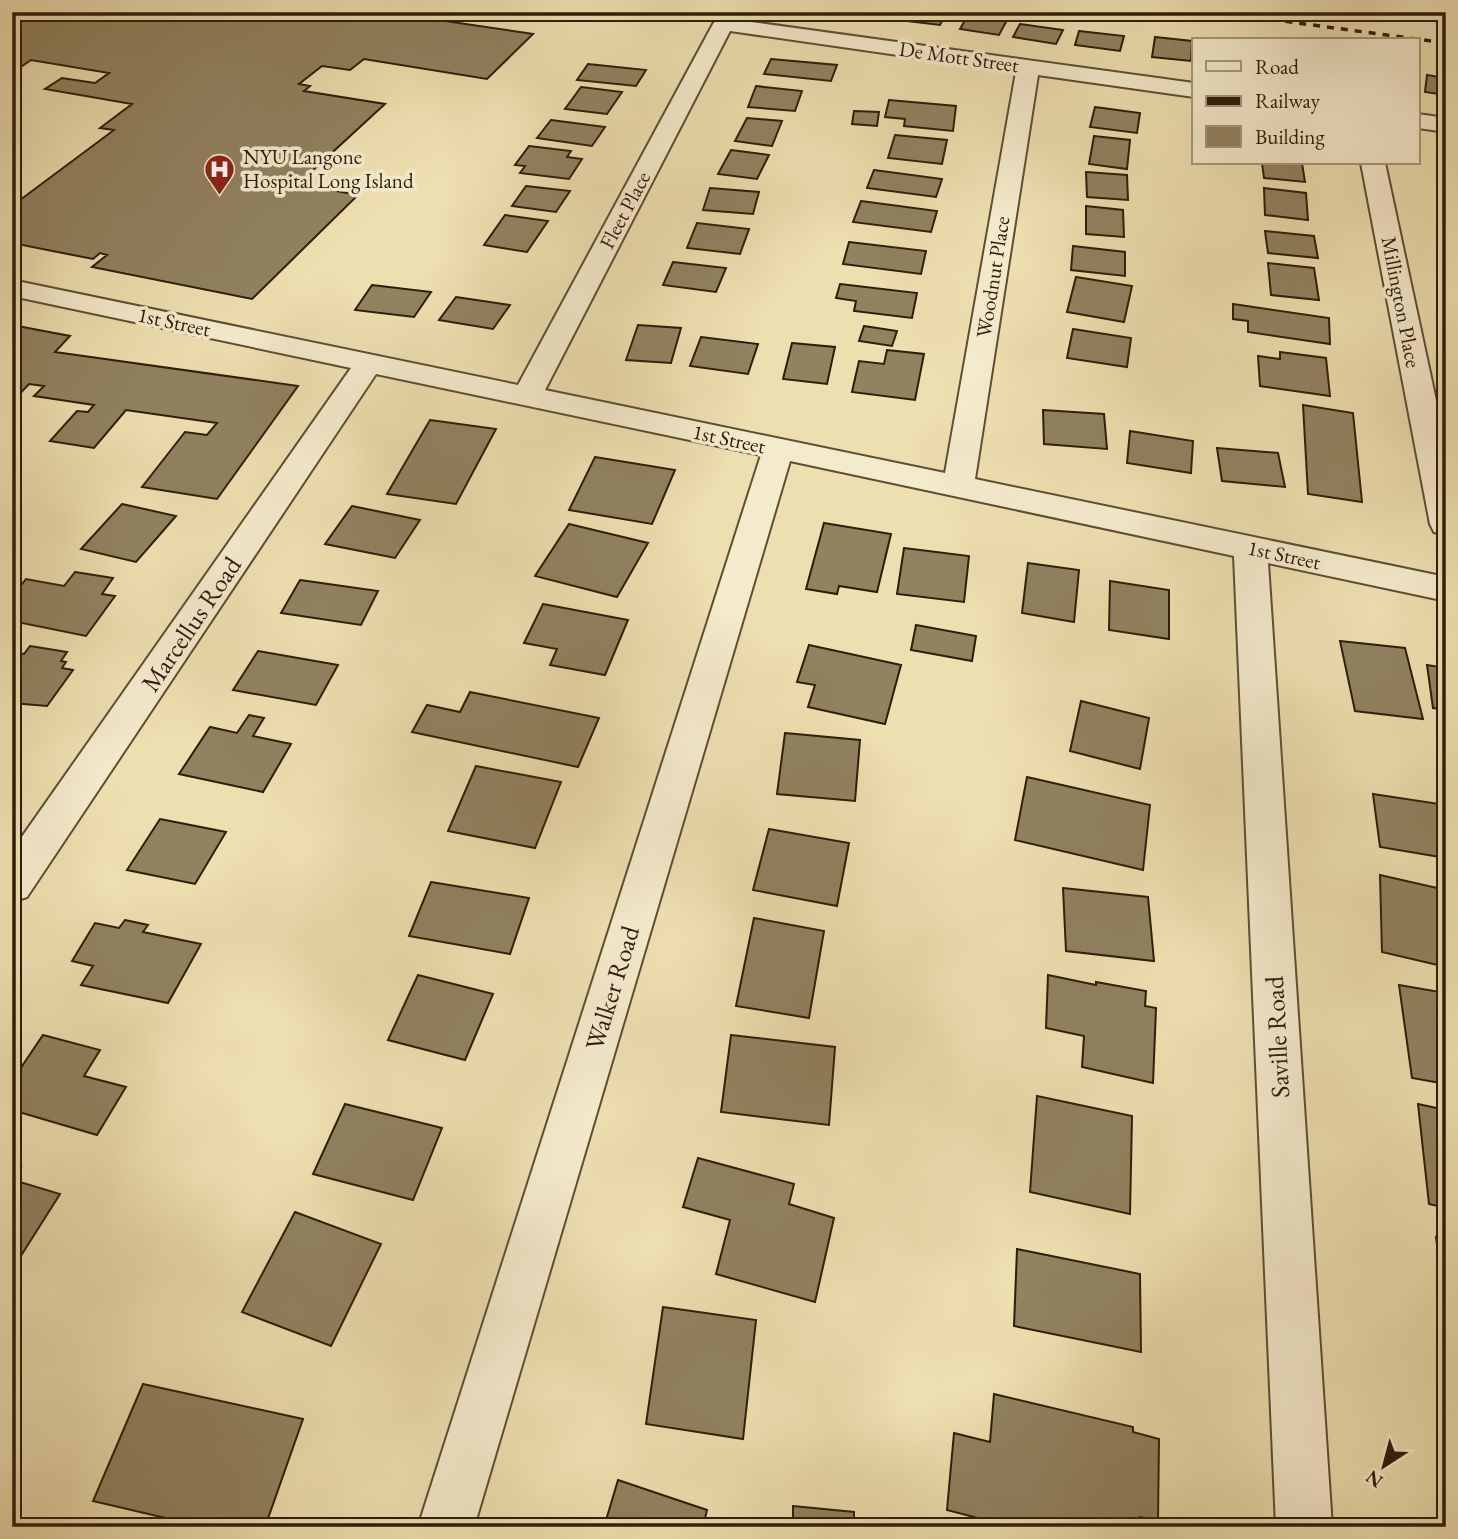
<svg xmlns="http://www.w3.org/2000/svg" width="1458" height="1539" font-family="'EB Garamond',serif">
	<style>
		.building { fill: #918260; stroke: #2d1d0a; stroke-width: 2 }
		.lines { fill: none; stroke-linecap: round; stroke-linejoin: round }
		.minor-casing { stroke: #5d4e34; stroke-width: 4 }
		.minor { fill: #f4eacc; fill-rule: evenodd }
		.rail { stroke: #2d1d0a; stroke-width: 3.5; stroke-dasharray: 7 7; stroke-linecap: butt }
		.labels { text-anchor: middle; stroke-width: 7; stroke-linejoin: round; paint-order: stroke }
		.far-street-label { font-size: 21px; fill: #2d1d0a; stroke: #f4eacc }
		.far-poi-label { font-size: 21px; fill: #2d1d0a; stroke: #f4eacc; text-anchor: start }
		.street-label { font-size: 26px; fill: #2d1d0a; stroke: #f4eacc }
	</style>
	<rect width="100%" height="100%" fill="#eedfb0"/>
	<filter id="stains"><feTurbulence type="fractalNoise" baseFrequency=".00286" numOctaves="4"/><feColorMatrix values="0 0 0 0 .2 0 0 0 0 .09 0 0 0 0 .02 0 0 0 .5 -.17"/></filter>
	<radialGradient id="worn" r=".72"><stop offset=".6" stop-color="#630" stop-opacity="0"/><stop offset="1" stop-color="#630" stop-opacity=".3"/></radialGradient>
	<path class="building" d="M12,12h372l149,22 -46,45 -123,-20 -14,11 -28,-4 -23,18 11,2 -6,5 81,13 -87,80 60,11 -106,104 -160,-32 15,-12 -7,-2 -7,6 -81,-16v-37l102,-76 -14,-2 32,-24 -87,-15 17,-11 33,5 14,-10 -78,-13 -19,13z
		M903,12h44l-7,13 -42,-5z
		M968,15l39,5 -8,15 -39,-6z
		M1020,24l43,6 -7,14 -43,-7z
		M1079,31l45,5 -4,15 -45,-6z
		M1155,37l37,4 -1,20 -39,-4z
		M771,59l66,6 -6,16 -67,-7z
		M588,64l58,6 -10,16 -59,-6z
		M1427,75l19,3v17l-21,-3z
		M756,86l46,5 -7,20 -47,-4z
		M581,87l41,5 -15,22 -42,-5z
		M889,100l67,6 -3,25 -49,-5 1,-7 -20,-2z
		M1095,107l45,6 -3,20 -47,-6z
		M854,111l25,1 -2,14 -25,-2z
		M747,118l35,3 -10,25 -37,-5z
		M551,120l54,7 -13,19 -55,-8z
		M895,135l52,5 -5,24 -54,-6z
		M1094,136l36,4 -3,29 -38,-5z
		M529,146l42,5 -4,6 15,2 -13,20 -49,-6 5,-7 -10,-1z
		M731,150l38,5 -12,24 -39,-5z
		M1262,163h40l3,19 -41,-4z
		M874,170l68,9 -6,18 -69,-9z
		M1086,172l41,3 1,25 -41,-3z
		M526,186l44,5 -14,21 -44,-6z
		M710,188l49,4 -6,22 -50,-4z
		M1264,188l42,5 2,27 -43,-5z
		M861,201l76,10 -6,21 -78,-10z
		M1086,206l37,4 1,27 -38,-3z
		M505,215l43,6 -21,31 -43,-7z
		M697,223l52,6 -9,25 -53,-6z
		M1265,231l49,5 4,22 -50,-5z
		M849,242l77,9 -5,23 -78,-10z
		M1073,246l52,6v24l-54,-6z
		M673,262l53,6 -10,24 -53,-7z
		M1268,263l46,5 5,32 -48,-5z
		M1076,277l56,9 -8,36 -57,-10z
		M840,284l77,9 -5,25 -58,-7 2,-10 -20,-3z
		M372,285l59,7 -17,25 -59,-7z
		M456,297l54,8 -17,24 -54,-9z
		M1233,304l96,14 1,26 -82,-12v-11l-15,-2z
		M12,325l58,11 -15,16 243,34 -81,113 -75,-12 43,-55 22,3 10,-12 -91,-13 -32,38 -44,-7 27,-30 11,1 6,-7 -60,-9 10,-10 -15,-2 -17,18z
		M638,325l43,3 -10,35 -45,-3z
		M864,326l33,5 -5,15 -33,-5z
		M1073,329l58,9 -4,29 -60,-9z
		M701,337l57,7 -10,30 -58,-8z
		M792,343l43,4 -8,37 -44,-5z
		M887,350l37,4 -9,46 -63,-8 7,-31 25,3z
		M1280,352l46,6 4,38 -70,-10 -2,-30 22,3z
		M1303,405l50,8 9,89 -54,-8z
		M1043,410l61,4 3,35 -63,-5z
		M430,420l66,9 -40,75 -69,-10z
		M1130,431l63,10 -2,32 -64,-10z
		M1217,448l61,5 7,34 -63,-6z
		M595,457l80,13 -23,54 -83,-14z
		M122,504l54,12 -40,46 -55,-13z
		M352,506l68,14 -25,38 -70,-14z
		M824,523l67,11 -14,58 -38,-6 -2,8 -31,-5z
		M569,524l79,19 -31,54 -82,-21z
		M904,548l65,8 -5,46 -67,-8z
		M1028,563l51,7 -5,52 -52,-9z
		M75,572l38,6 -11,16 13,2 -29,40 -74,-15v-24l14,-18 38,7z
		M300,580l78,11 -17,34 -80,-12z
		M1110,581l59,9v49l-60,-9z
		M543,604l85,16 -23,55 -55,-10 7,-16 -33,-6z
		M916,625l60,11 -4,25 -61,-11z
		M1340,641l65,7 18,71 -68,-8z
		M809,645l92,20 -16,59 -77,-17 7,-22 -18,-3z
		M30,646l37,6 -6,9 5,1 -4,6 11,2 -26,36 -35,-3v-51l12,2z
		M258,651l80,14 -22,40 -83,-15z
		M1427,665l19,3v42l-13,-2z
		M470,692l129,26 -21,49 -166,-35 15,-27 33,7z
		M1081,701l68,17 -9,51 -70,-18z
		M249,715l15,3 -11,18 38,8 -28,48 -84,-18 31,-47 27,6z
		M785,733l75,7 -5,61 -78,-7z
		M476,766l85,16 -26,66 -87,-17z
		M1027,777l123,28 -7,65 -128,-30z
		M1373,794l73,11v53l-66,-11z
		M160,819l66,13 -31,52 -68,-14z
		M769,829l80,14 -12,63 -84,-16z
		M1380,875l66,15v77l-64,-15z
		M431,882l98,16 -19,56 -101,-18z
		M1063,888l85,9 6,64 -88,-10z
		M754,918l70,13 -15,87 -73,-12z
		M125,920l23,5 -5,7 58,12 -33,59 -87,-18 12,-19 -21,-5 23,-38 24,5z
		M418,975l75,19 -28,66 -77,-20z
		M1048,975l48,10v-3l50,9 -1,15 11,2 -3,75 -71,-16 2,-31 -38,-8z
		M1399,985l47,8v91l-34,-6z
		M43,1035l57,15 -16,26 42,11 -29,48 -85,-25v-29z
		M731,1035l104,12 -6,78 -108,-13z
		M1037,1096l95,20 -2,98 -100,-22z
		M345,1104l97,24 -29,72 -100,-26z
		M1418,1104l28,6v98l-17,-4z
		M698,1158l96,26 -5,20 45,14 -19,84 -99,-28 14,-54 -47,-13z
		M12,1165l9,3 -8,12 47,14 -48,76z
		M295,1212l86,32 -50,102 -89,-34z
		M1436,1237l10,2v117l-9,-72 5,1z
		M1017,1249l123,25 1,78 -127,-26z
		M663,1307l93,13 -13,119 -97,-15z
		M143,1384l160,35 -38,108h-61l-111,-26z
		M994,1394l139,33v5l26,7 -1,82 -18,-4v10h-128l-65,-17 7,-77 36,9z
		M618,1480l89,30 -4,17h-99z
		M793,1506l61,6v15h-61z"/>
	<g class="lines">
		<defs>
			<path id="minor" d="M723,18l471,65v14l-156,-22 -63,404 471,98v24l-178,-38 64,964h-56l-42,-971 -444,-95 -316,1066h-56l343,-1072 -385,-81 -349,523 -15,5v-51l339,-483 -339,-72v-16l506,105 195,-361 3,-4zM730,31l286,41 -71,401 -400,-83z
				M1418,114l28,4v14l-28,-4z
				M1361,163h24l61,284v88l-12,-3 -4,-8z"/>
		</defs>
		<use href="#minor" class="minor-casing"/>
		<use href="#minor" class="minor"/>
		<path class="rail" d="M1167,12l59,8
			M1216,12l230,31"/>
	</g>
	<defs>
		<symbol id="hospital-pin" viewBox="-11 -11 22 30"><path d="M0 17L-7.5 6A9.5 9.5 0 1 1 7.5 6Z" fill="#8f2418" stroke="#f4eacc"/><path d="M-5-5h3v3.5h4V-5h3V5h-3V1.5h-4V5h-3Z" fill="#fff"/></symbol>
	</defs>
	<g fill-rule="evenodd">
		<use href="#hospital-pin" x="202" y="152" width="35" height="47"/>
	</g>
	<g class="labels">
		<g class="far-street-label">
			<text transform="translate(959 57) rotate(8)" y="7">De Mott Street</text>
			<text transform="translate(625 210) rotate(-62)" y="7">Fleet Place</text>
			<text transform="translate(993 277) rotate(-81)" y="7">Woodnut Place</text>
			<text transform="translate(1401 302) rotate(79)" y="7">Millington Place</text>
			<text transform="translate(174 322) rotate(12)" y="7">1st Street</text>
			<text transform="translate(729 439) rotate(12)" y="7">1st Street</text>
			<text transform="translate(1284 555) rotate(12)" y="7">1st Street</text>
		</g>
		<g class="far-poi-label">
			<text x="243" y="164">NYU Langone<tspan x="243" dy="24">Hospital Long Island</tspan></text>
		</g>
		<g class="street-label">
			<text transform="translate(191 624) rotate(-56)" y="9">Marcellus Road</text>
			<text transform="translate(612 988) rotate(-73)" y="9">Walker Road</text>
			<text transform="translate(1277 1037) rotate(-93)" y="9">Saville Road</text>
		</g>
	</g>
	<rect width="1458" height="1539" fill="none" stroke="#eedfb0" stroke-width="42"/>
	<rect x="14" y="14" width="1430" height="1511" fill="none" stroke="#2d1d0a" stroke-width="3.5"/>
	<rect x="21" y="21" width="1416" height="1497" fill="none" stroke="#2d1d0a" stroke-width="2"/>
	<rect x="1192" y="38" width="228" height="126" fill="#f4eacc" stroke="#a4987e" stroke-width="2"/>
	<rect x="1206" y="61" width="35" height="10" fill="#f4eacc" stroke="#a4987e" stroke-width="2"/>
	<text x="1255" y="74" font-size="21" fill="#2d1d0a">Road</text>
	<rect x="1206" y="96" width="35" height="10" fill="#2d1d0a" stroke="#a4987e" stroke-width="2"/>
	<text x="1255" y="108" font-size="21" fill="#2d1d0a">Railway</text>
	<rect x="1206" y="126" width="35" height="21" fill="#918260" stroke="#a4987e" stroke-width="2"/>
	<text x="1255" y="144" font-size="21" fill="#2d1d0a">Building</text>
	<g transform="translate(1384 1466) rotate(216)" stroke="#f4eacc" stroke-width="5" paint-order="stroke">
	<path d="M0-5L12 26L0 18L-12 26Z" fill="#2d1d0a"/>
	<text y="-10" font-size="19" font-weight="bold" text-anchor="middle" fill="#2d1d0a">N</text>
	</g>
	<rect width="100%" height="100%" filter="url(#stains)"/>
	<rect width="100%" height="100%" fill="url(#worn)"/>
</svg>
